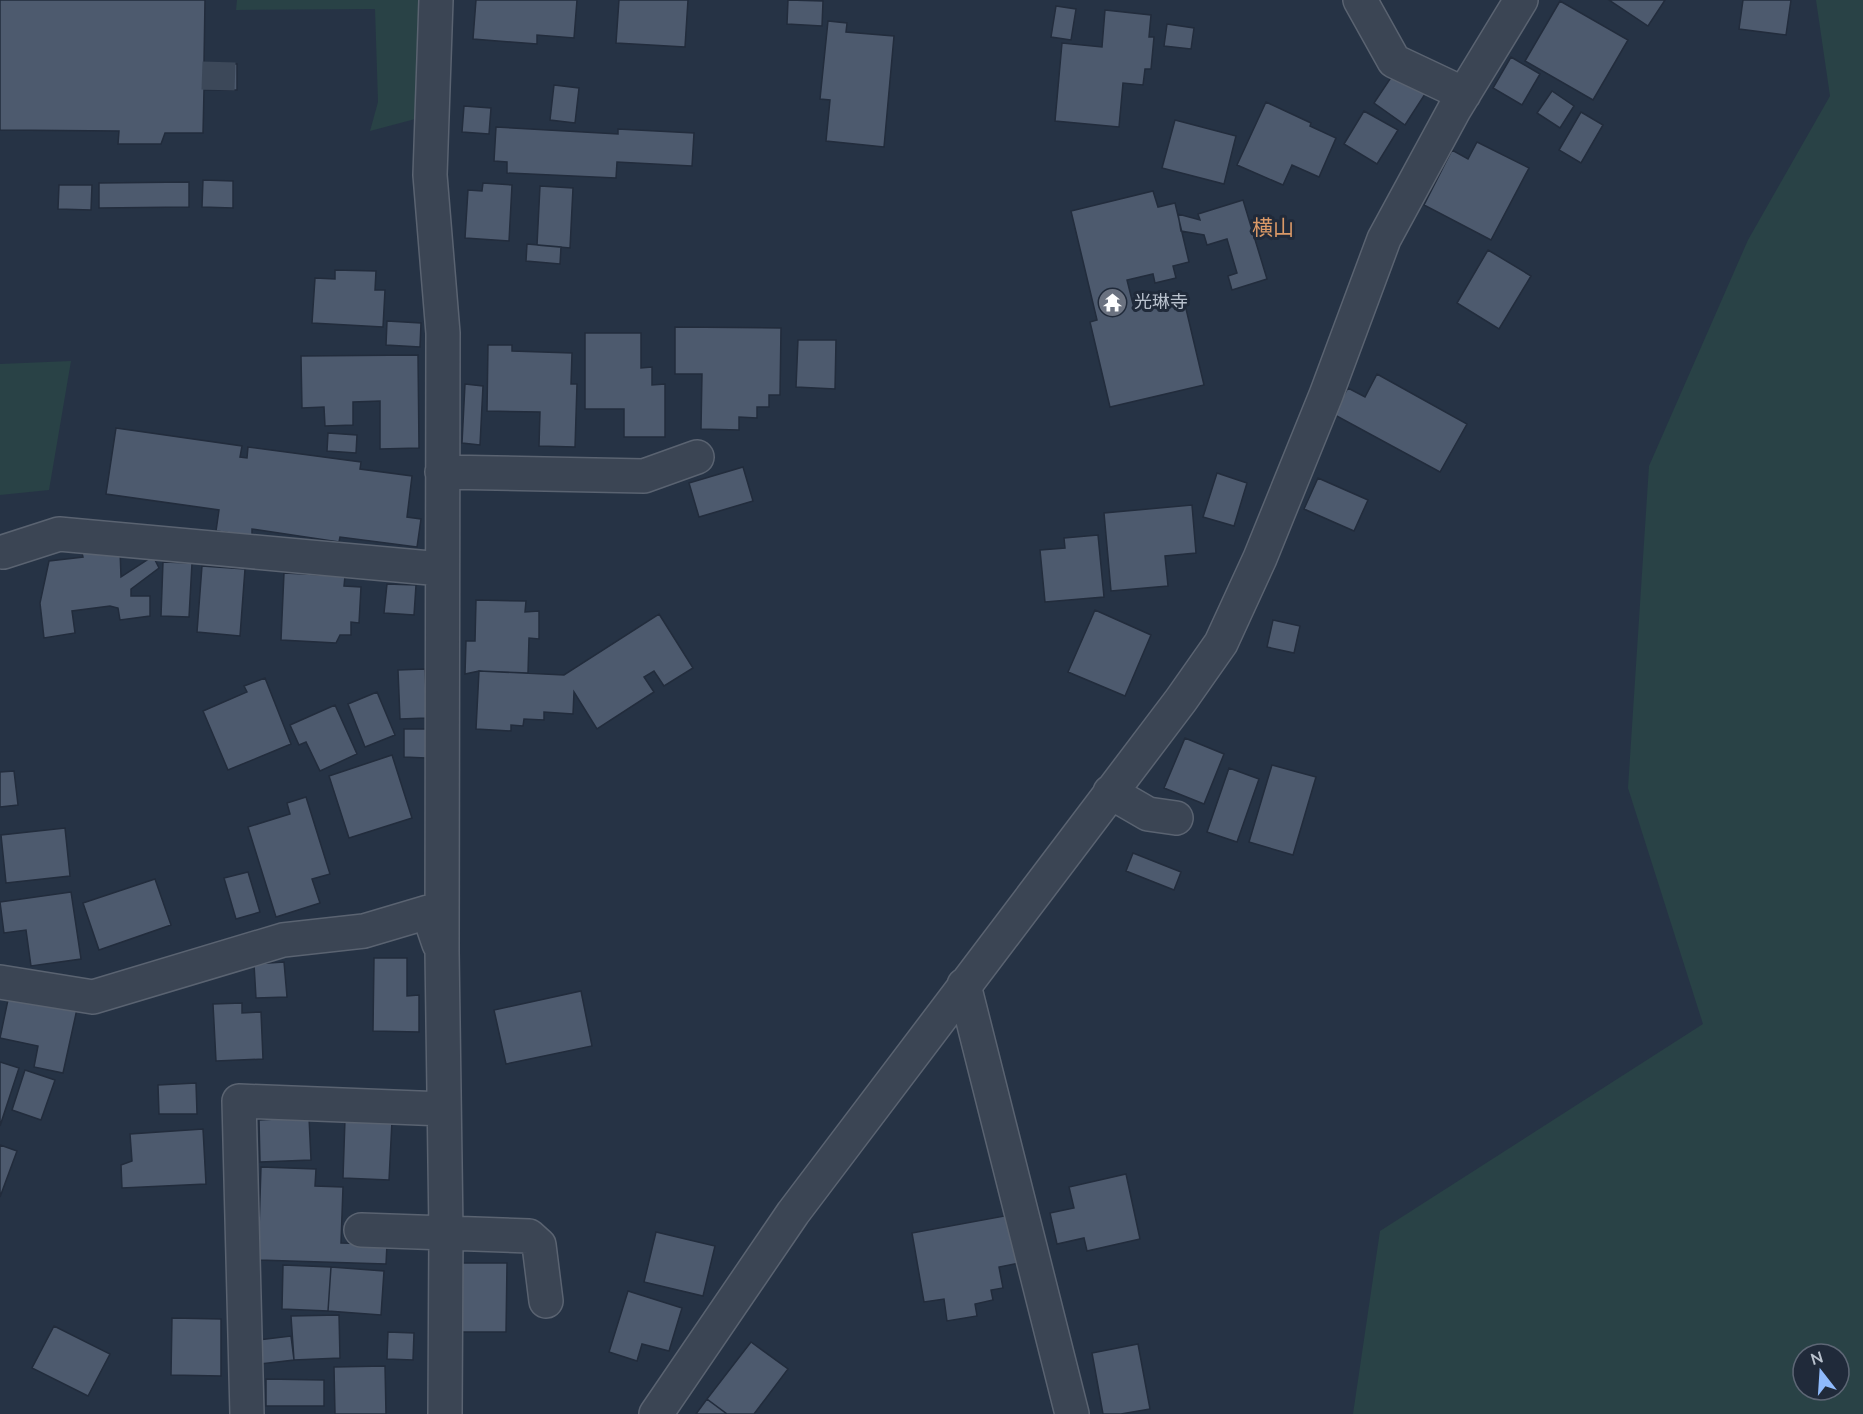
<svg xmlns="http://www.w3.org/2000/svg" width="1863" height="1414" font-family="'Nunito Sans','Noto Sans JP',sans-serif">
	<style>
		.green { fill: #294246; fill-rule: evenodd }
		.building { fill: #4d5a6e; stroke: #222c3c; stroke-width: 1.5 }
		.lines { fill: none; stroke-linecap: round; stroke-linejoin: round }
		.minor-tunnel { stroke: #3c4859; stroke-width: 33; stroke-dasharray: 33 16; stroke-linecap: butt }
		.minor-casing { stroke: #5a6371; stroke-width: 36 }
		.minor { stroke: #3b4554; stroke-width: 33 }
		.labels { text-anchor: middle; stroke-width: 6; stroke-linejoin: round; paint-order: stroke }
		.poi-label { font-size: 18px; fill: #b9c1cd; stroke: #202a3a; text-anchor: start }
		.quarter-label { font-size: 21px; fill: #da9967; stroke: #202a3a }
	</style>
	<rect width="100%" height="100%" fill="#263345"/>
	<path class="green" d="M237,0h181l1,118 -49,13 8,-29 -3,-93 -139,1z
		M1816,0h47v1414h-510l27,-183 323,-207 -75,-236 21,-322 99,-226 82,-144zM1803,1354h36v36h-36z
		M71,361l-22,129 -49,5v-131z"/>
	<path class="building" d="M0,0h205l-1,63 33,1v26h-33l-1,43h-38l-4,11h-43l1,-13 -119,-1z
		M476,0h101l-3,38 -37,-3v9l-64,-5z
		M619,0h69l-3,47 -69,-4z
		M788,0l35,1 -1,25 -35,-2z
		M1609,0h56l-17,26z
		M1743,0h48l-5,35 -47,-6z
		M1560,1l68,39 -35,60 -68,-39z
		M1056,6l20,3 -5,31 -20,-3z
		M1105,10l46,5 -2,22h5l-3,32h-6l-2,16 -20,-2 -4,44 -64,-6 7,-78 40,4z
		M828,21l19,2 -1,9 48,4 -10,111 -58,-6 4,-41 -10,-1z
		M1167,24l27,4 -3,21 -27,-3z
		M1511,57l29,17 -18,31 -29,-17z
		M1396,70l31,21 -22,34 -31,-22z
		M554,85l25,3 -4,35 -25,-3z
		M1552,91l22,15 -14,22 -23,-15z
		M1266,102l45,21 -1,3 26,12 -17,39 -27,-12 -9,20 -46,-20z
		M464,106l27,2 -2,26 -27,-2z
		M1364,111l34,19 -21,34 -33,-20z
		M1581,112l22,13 -22,38 -22,-13z
		M1175,120l61,16 -12,48 -62,-16z
		M496,127l122,7v-5l76,4 -2,33 -75,-4 -1,16 -109,-5v-11l-13,-1z
		M1477,142l52,26 -38,72 -67,-35 28,-55 16,9z
		M203,180l30,1v27l-31,-1z
		M189,182v25l-90,1v-25z
		M483,183l29,2 -3,56 -44,-3 3,-48 14,1z
		M59,185h33l-1,25 -33,-1z
		M540,186l33,2 -3,60 -33,-3z
		M1153,191l5,16 17,-4 14,59 -16,4 3,12 -21,5 -2,-9 -26,6 7,28 49,-12 21,89 -94,22 -20,-85 7,-2 -26,-109z
		M1243,200l24,79 -35,11 -4,-14 9,-3 -10,-34 -20,6 -3,-10 -23,-4 -3,-17 22,6 -2,-6z
		M527,244l34,3 -1,17 -34,-3z
		M1488,250l43,26 -32,53 -42,-26z
		M335,270l41,1 -1,19h10l-2,37 -71,-4 3,-45 20,1z
		M387,321l34,2 -1,24 -34,-2z
		M675,327l106,1 -1,67h-11v12h-12v11l-18,-1v13l-38,-1 1,-55h-27z
		M585,333h56v35l11,-1v18l13,-1v53h-41v-28h-39z
		M798,340h38l-1,49 -39,-2z
		M488,345h24v6l60,2 -1,31h6l-2,63 -36,-1 1,-34 -53,-1z
		M418,355l1,93 -39,1v-48l-27,1v23l-28,1 -1,-19 -22,1 -1,-52z
		M1377,374l90,50 -27,48 -107,-58 15,-26 17,9z
		M465,384l18,2 -3,59 -18,-2z
		M116,428l126,18 -2,11 7,1 1,-11 113,15 -1,7 52,7 -5,41 14,2 -4,28 -77,-10 -1,5 -87,-13v7l-36,-5 3,-21 -113,-16z
		M328,433l29,2 -1,18 -29,-2z
		M743,467l10,34 -54,16 -10,-34z
		M1217,473l30,10 -13,43 -31,-9z
		M1318,478l50,22 -14,31 -50,-22z
		M1192,505l4,48 -31,3 3,30 -57,5 -7,-78z
		M1098,535l6,62 -59,5 -5,-52 25,-2 -1,-10z
		M81,549l39,1 1,27 32,-21 6,12 -28,21v7h19v20l-30,4 -2,-12 -8,-2 -38,5 3,22 -31,5 -4,-35 9,-42 34,-4z
		M163,562l29,1 -3,54 -28,-1z
		M202,566l43,3 -5,67 -43,-4z
		M284,573l61,3 -1,10 17,1 -2,36 -8,-1v13h-11l-4,8 -55,-3z
		M387,584l29,1 -2,30 -30,-2z
		M476,600l50,1 -1,11 14,-1v28l-10,-1 -1,35 -49,-2 -14,3 1,-33h9z
		M1095,610l56,25 -26,61 -57,-24z
		M659,614l34,54 -29,18 -10,-15 -10,6 10,15 -57,37 -23,-37 -1,22 -29,-2v8l-20,-1 -1,7 -12,-1v6l-35,-2 3,-58 85,4z
		M1273,620l27,6 -6,27 -27,-6z
		M425,669l2,49 -27,1 -2,-49z
		M265,678l26,66 -63,26 -25,-59 44,-19 -3,-6z
		M377,692l18,43 -30,12 -17,-43z
		M335,705l22,49 -37,17 -14,-29 -7,3 -9,-20z
		M404,729h22v29l-22,-1z
		M1185,738l39,16 -20,50 -40,-16z
		M392,755l20,63 -63,20 -20,-62z
		M1272,765l44,12 -23,78 -44,-13z
		M1229,768l30,11 -22,63 -30,-10z
		M14,771l4,34 -18,2v-35z
		M306,797l24,77 -18,5 8,24 -44,14 -28,-90 42,-13 -3,-11z
		M65,828l5,48 -64,7 -5,-48z
		M1133,853l48,19 -7,18 -48,-19z
		M248,872l12,40 -24,7 -12,-41z
		M155,879l16,46 -72,25 -16,-47z
		M71,892l10,67 -50,7 -5,-36 -22,3 -4,-31z
		M374,958h33v38l12,-1v37l-46,-1z
		M284,962l3,35 -31,1 -2,-34z
		M581,991l11,55 -86,18 -12,-54z
		M9,995l68,14 -14,64 -29,-6 4,-21 -38,-8z
		M242,1003v10l19,-1 2,47 -47,2 -3,-57z
		M0,1062l19,6 -19,58z
		M25,1070l30,10 -14,40 -29,-10z
		M196,1083l1,31h-38l-1,-29z
		M309,1117l2,43 -51,2 -1,-42z
		M345,1119l47,2 -3,59 -46,-2z
		M203,1129l3,55 -84,4 -1,-23 11,-4 -2,-27z
		M0,1145l17,6 -17,46z
		M261,1167l55,2 -1,17 28,1 -2,56 46,1 -1,20 -128,-4z
		M1126,1174l14,65 -53,12 -3,-13 -27,6 -7,-31 24,-5 -5,-21z
		M1015,1214l9,48 -25,5 4,21 -12,2 2,10 -18,4 2,12 -30,5 -3,-22 -20,3 -12,-69z
		M656,1232l59,14 -12,50 -59,-14z
		M459,1263h48l-1,69h-47z
		M283,1265l48,2 -3,44 -46,-2z
		M331,1267l53,4 -3,44 -53,-4z
		M628,1291l54,17 -13,43 -27,-7 -5,17 -28,-9z
		M339,1315l1,43 -46,2 -3,-44z
		M172,1318l49,1v57l-50,-1z
		M54,1326l56,28 -22,42 -56,-28z
		M388,1332l26,1 -1,27 -26,-1z
		M291,1336l3,24 -34,4 -2,-24z
		M751,1342l37,27 -34,45h-27l-20,-15z
		M1138,1344l12,65 -29,5h-18l-11,-61z
		M385,1366l1,48h-51l-1,-47z
		M266,1379l58,1v26h-58z
		M707,1399l20,15h-31z"/>
	<g class="lines">
		<path class="minor-tunnel" d="M218,90l1,-28"/>
		<defs>
			<path id="minor" d="M436,0l-6,175 13,158 -1,618 4,281 -1,182
				M1360,0l34,61 70,33
				M442,472l202,4 53,-19
				M3,552l56,-18 382,35
				M1110,792l38,22 28,4
				M0,982l93,15 190,-57 81,-9 64,-19 11,32
				M964,985l108,429
				M361,1230l168,6 10,9 7,56
				M247,1414l-8,-313 205,8
				M656,1414l137,-201 388,-513 40,-57 39,-85 66,-163 58,-156 70,-129 67,-110"/>
		</defs>
		<use href="#minor" class="minor-casing"/>
		<use href="#minor" class="minor"/>
	</g>
	<defs>
		<symbol id="temple-disc" viewBox="-11 -11 22 22"><circle r="9.5" fill="#6b7280" stroke="#202a3a"/><path d="M0-6L5-2H3V0L6.5 2.5H4V6H1.5V3h-3V6H-4V2.5H-6.5L-3 0V-2H-5Z" fill="#fff"/></symbol>
	</defs>
	<g fill-rule="evenodd">
		<use href="#temple-disc" x="1096" y="286" width="33" height="33"/>
	</g>
	<g class="labels">
		<g class="poi-label">
			<text x="1134" y="308">光琳寺</text>
		</g>
		<g class="quarter-label">
			<text x="1273" y="235">横山</text>
		</g>
	</g>
	<g transform="translate(1821 1372) rotate(343)"><circle r="28" fill="#202a3a" stroke="#5d6675" stroke-width="1.5"/>
	<path d="M0-4.5L10 22L0 15L-10 22Z" fill="#8fbafc"/>
	<text y="-9" font-size="16" font-weight="bold" text-anchor="middle" fill="#b9c1cd">N</text>
	</g>
</svg>
